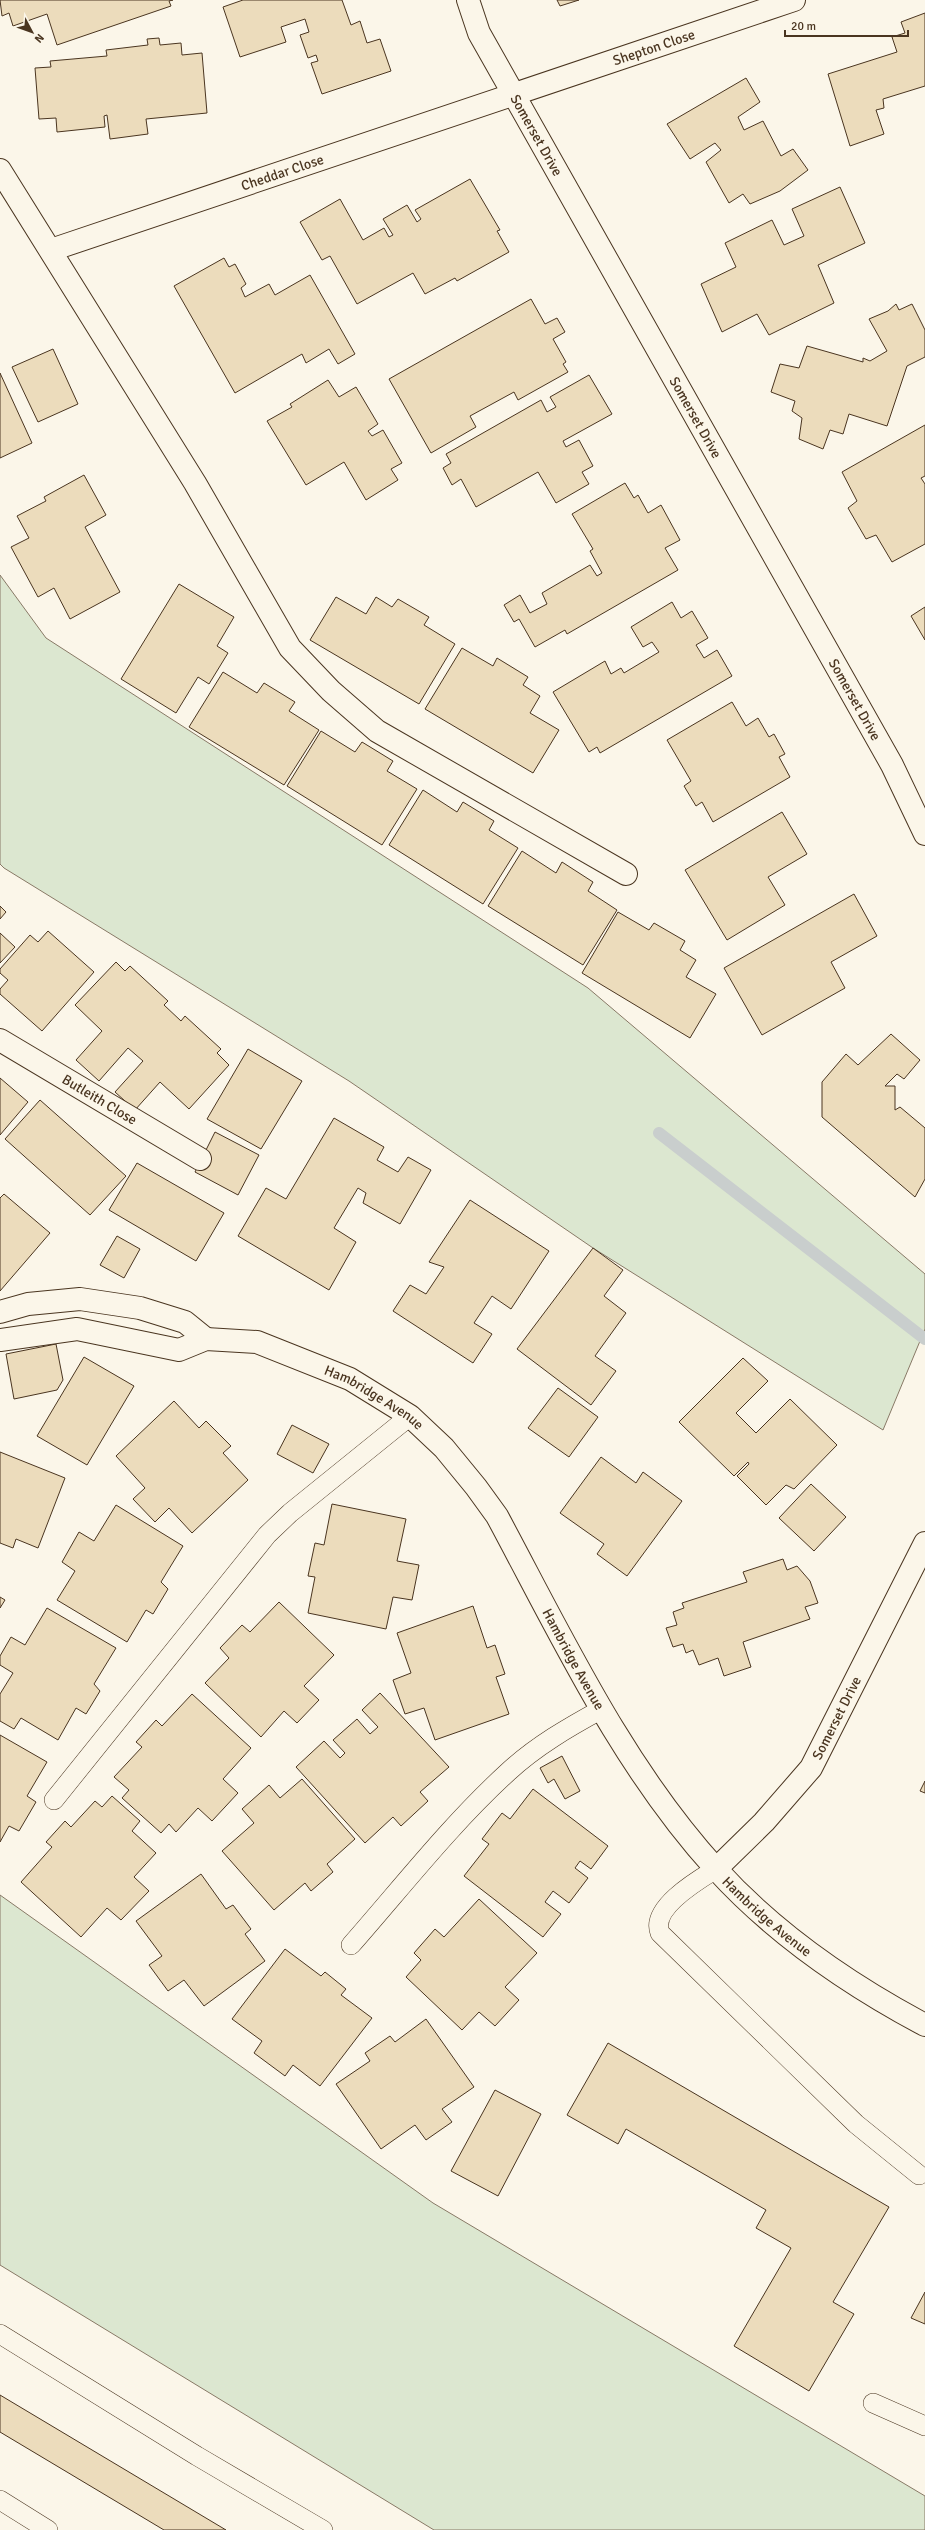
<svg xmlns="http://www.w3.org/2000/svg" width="925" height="2530" font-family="Signika,sans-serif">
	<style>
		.green { fill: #dce7d0; stroke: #887966 }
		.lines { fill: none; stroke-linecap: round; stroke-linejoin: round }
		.stream { stroke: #c9cecd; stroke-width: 12 }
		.building { fill: #ecdcbc; stroke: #4a3520 }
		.lane-casing { stroke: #4a3520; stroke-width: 20 }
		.street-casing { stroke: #4a3520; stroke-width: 24 }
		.lane { stroke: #fbf6e9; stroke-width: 19 }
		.street { stroke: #fbf6e9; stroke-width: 22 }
		.labels { text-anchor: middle; stroke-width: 3; stroke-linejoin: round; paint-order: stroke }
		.street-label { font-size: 14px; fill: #4a3520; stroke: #fbf6e9 }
	</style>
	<rect width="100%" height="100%" fill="#fbf6e9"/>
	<path class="green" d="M0,575l46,63 542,350 337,286v55l-42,101 -290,-182 -244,-167 -345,-213 -4,-4z
		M0,1895l433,308 492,293v34h-491l-434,-265z"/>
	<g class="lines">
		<path class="stream" d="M659,1133l266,206"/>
	</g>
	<path class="building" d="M0,0h173l-4,1 2,5 -114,39 -10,-31 -34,12 -4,-13 -7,3z
		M243,0h99l9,25 9,-4 7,22 13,-4 11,32 -69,23 -11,-31 7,-2 -2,-6 -8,3 -8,-23 9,-3 -4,-13 -24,8 5,15 -46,15 -17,-50z
		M557,0h22l-19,6z
		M925,13v73l-42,13 1,9 -8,2 8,24 -34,12 -22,-72 69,-22 -5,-15 13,-4 -4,-11z
		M159,38l1,7 21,-2 1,12 20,-2 5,60 -61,6 2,15 -38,5 -3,-24 -3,1 1,11 -48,5 -1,-14 -17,1 -4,-51 16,-1 -1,-6 57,-5 -1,-6 42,-5 -1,-6z
		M746,78l14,24 -22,15 6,13 19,-9 18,35 12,-7 15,21 -28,21 -30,13 -7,-10 -14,9 -23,-41 15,-12 -6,-7 -25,16 -23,-35z
		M470,179l30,51 -3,1 12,21 -52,29 -2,-3 -30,16 -12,-21 -56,31 -27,-48 -8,4 -22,-38 40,-23 23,41 21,-12 5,9 4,-2 -10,-16 24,-14 10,17 4,-3 -6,-9z
		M840,187l25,56 -47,22 16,38 -65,32 -12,-21 -35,18 -21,-48 35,-17 -11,-24 47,-23 12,25 20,-9 -12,-27z
		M224,258l5,9 6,-3 11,20 -5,4 4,9 24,-13 6,11 35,-20 45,79 -17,10 -9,-15 -23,14 -4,-9 -67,39 -61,-107z
		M531,299l14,25 12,-6 8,14 -12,7 13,23 -3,2 5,8 -50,28 -4,-8 -44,24 6,11 -45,26 -42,-74z
		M896,304l3,6 13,-6 13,26v27l-18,9 -20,60 -38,-12 -6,20 -13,-4 -7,19 -24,-10 3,-21 -10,-7 3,-10 -24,-9 9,-28 19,4 8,-22 56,16v-4l7,3 17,-10 -18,-32 19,-8z
		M53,349l25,55 -40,18 -26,-55z
		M0,373l32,70 -32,15z
		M589,375l23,39 -49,27 3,6 13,-7 14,26 -11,6 7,12 -33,19 -18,-31 -62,35 -15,-28 -9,6 -9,-17 8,-5 -5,-9 95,-54 6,12 9,-5 -6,-10z
		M328,380l11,17 17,-10 22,37 -10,7 4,5 11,-6 19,33 -11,6 7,11 -32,20 -22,-38 -38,23 -39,-64 25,-14 -2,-3z
		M925,425v51l-4,2 4,6v60l-33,18 -16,-27 -10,4 -18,-31 9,-7 -15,-29z
		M84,475l22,40 -21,12 35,65 -50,27 -16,-31 -16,9 -27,-50 18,-9 -12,-22 29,-15 -2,-4z
		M625,483l9,15 4,-3 10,18 13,-8 19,35 -15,8 13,22 -111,64 -2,-4 -30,17 -16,-28 -5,3 -10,-17 16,-10 10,18 17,-9 -5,-11 48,-28 7,11 5,-3 -12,-22 3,-2 -21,-35z
		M179,584l55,33 -17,29 11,7 -19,31 -11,-7 -22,36 -55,-34z
		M336,597l30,17 10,-17 16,10 6,-8 31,18 -5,8 31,19 -36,60 -109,-64z
		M672,602l9,16 11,-7 16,27 -12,7 8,13 13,-8 15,26 -132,77 -3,-6 -8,5 -36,-60 52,-31 6,13 10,-6 3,5 35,-21 -7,-10 -9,5 -12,-20z
		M925,607v33l-14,-24z
		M462,648l31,18 4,-8 31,19 -5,8 17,11 -10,17 29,17 -26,43 -108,-64z
		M223,672l34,21 7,-10 31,19 -6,9 30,19 -35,55 -95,-58z
		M732,702l14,24 12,-8 11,19 5,-3 11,20 -6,3 11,20 -77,45 -11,-20 -6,4 -12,-20 7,-5 -24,-41z
		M321,731l34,21 7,-10 31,19 -6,10 30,18 -35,56 -95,-59z
		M423,790l34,22 6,-10 31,19 -5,9 29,18 -35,56 -94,-59z
		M782,812l25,42 -39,23 17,28 -58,35 -42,-70z
		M522,851l34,22 6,-11 31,20 -5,9 29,19 -34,55 -95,-59z
		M854,894l23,42 -46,26 14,26 -83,47 -38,-67z
		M0,906l6,6 -6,7z
		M618,912l31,18 5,-7 31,18 -5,9 16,10 -10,17 30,17 -26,44 -108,-65z
		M48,931l46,41 -52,59 -42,-37v-5l8,-9 -8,-7v-4l30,-34 8,7z
		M0,933l15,14 -15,16z
		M116,962l9,9 5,-5 38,35 -4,4 17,16 4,-5 36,33 -4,4 12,12 -40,44 -29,-27 -25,28 -20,-18 28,-31 -15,-13 -29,33 -23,-21 26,-29 -27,-26z
		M891,1034l29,26 -16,19 -7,-5 -12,12h10v24l5,-3 25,21v51l-10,18 -93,-80v-35l24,-28 12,11z
		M248,1049l54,32 -41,68 -54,-30z
		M0,1078l28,24 -28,33z
		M40,1100l86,76 -36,39 -85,-76z
		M334,1118l50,29 -7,13 21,12 10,-15 23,13 -31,54 -37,-21 3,-10 -8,-5 -24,40 22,14 -27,48 -91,-54 28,-48 20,11z
		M215,1132l44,23 -21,40 -43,-23z
		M137,1163l87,50 -28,48 -87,-51z
		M4,1194l46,39 -50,58v-93z
		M470,1200l79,51 -38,58 -19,-13 -18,27 18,11 -19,29 -80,-52 17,-26 16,9 18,-27 -15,-5z
		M117,1236l23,13 -16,29 -24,-13z
		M593,1248l30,22 -19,26 22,17 -31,43 21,15 -25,34 -74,-56z
		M56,1344l7,36 -6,10 -43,9 -8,-45z
		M84,1357l50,29 -47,79 -50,-29z
		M743,1358l25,23 -32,32 20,20 34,-34 47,46 -43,44 -8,-4 -20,20 -29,-29 12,-12 -1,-2 -14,14 -55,-54z
		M558,1388l40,29 -29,40 -41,-29z
		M174,1401l25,27 7,-7 25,25 -8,7 25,27 -56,53 -23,-25 -14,14 -22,-23 12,-11 -29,-32z
		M292,1425l37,19 -16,29 -36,-19z
		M0,1452l65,26 -27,70 -22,-9 -3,9 -13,-5z
		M601,1457l35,26 7,-11 39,29 -55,75 -30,-22 7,-10 -44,-31z
		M811,1484l35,33 -32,34 -35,-33z
		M332,1504l74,15 -9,42 22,4 -7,35 -19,-3 -7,32 -78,-16 7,-36 -7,-1 7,-33 9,2z
		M116,1505l67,41 -22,36 7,7 -15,25 -7,-4 -19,32 -70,-42 18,-29 -13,-9 17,-30 15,9z
		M783,1559l4,11 10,-4 13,15 8,22 -13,4 5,12 -67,23 8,25 -27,9 -6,-18 -19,7 -6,-15 -7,3 -3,-9 -10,3 -7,-19 11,-3 -4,-13 11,-4 -2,-5 65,-21 -4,-10z
		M0,1597l5,3 -5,8z
		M279,1602l55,53 -30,31 15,14 -22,23 -13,-12 -23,26 -56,-54 24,-25 -9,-10 22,-23 8,7z
		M473,1606l14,42 8,-3 10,29 -9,3 13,37 -74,26 -11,-32 -19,6 -12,-34 18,-7 -14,-40z
		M47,1608l69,40 -22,36 6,7 -14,23 -10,-6 -18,32 -37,-22 -7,11 -14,-8v-27l13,-21 -13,-8v-9l11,-19 14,8z
		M380,1693l69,74 -29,25 8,9 -27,25 -8,-9 -28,26 -69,-76 28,-26 16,17 5,-5 -12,-13 24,-21 13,15 8,-7 -16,-17z
		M192,1694l59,54 -28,31 15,14 -26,28 -14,-13 -22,24 -7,-8 -8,9 -39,-35 7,-8 -15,-13 28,-30 -6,-5 20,-22 6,6z
		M0,1735l47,27 -20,34 9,6 -17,29 -10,-5 -9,16z
		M562,1756l18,35 -15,8 -11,-20 -6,4 -8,-15z
		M302,1779l53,60 -28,25 6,8 -22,19 -6,-8 -31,27 -52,-59 32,-28 -12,-14 27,-24 11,13z
		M925,1781v12l-5,-2z
		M533,1789l75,57 -17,23 -11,-8 -5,7 13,10 -19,25 -16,-12 -8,11 16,12 -18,23 -79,-61 25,-32 -7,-5 20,-26 8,6z
		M112,1796l28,25 -8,10 24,22 -22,24 15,14 -28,29 -14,-12 -26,29 -60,-55 31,-35 -6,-5 19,-21 6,6 24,-26 7,6z
		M201,1874l25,35 7,-4 18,24 -6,5 20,27 -61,45 -20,-26 -16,11 -19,-26 13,-9 -26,-35z
		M479,1899l58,54 -32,34 14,13 -24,26 -16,-14 -17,18 -56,-53 15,-17 -7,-7 21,-24 9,8z
		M285,1949l36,27 4,-4 21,17 -5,6 31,23 -52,68 -27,-21 -8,11 -31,-23 8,-12 -30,-22z
		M426,2019l48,68 -32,22 10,13 -26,18 -11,-15 -34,24 -45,-65 34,-23 -5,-8 25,-17 5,6z
		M608,2043l281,164 -56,95 21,12 -45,77 -75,-45 57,-98 -35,-20 10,-18 -140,-81 -8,15 -51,-29z
		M495,2090l46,24 -43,82 -47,-25z
		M925,2292v32l-14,-6z
		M0,2395l226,135h-62l-164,-98z"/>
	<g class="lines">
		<defs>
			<path id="lane" d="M54,1800l213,-265 23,-22 120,-97
				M716,1869c-18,11 -66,39 -56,64l196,191 63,51
				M351,1945c51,-58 100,-121 157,-173 28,-26 61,-45 94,-63
				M0,2334l197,122 126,74
				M873,2403l52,23
				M0,2500l48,30"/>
			<g id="street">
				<path id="s1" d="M468,0l11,33 413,732 33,69"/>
				<path d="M0,170l195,313 95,165 41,43 46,40 249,143"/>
				<path id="s2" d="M51,250l743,-250"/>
				<path id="s3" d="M0,1040l200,119"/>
				<path d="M0,1312l28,-8 52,-5 60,9 45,14 21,17"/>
				<path id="s4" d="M0,1340l77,-11 102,21 27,-11 51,3 93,37 60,37 34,32 32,39 21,29c65,121 125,250 219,353 59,65 132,115 209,156"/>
				<path id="s5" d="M716,1869l48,-47 47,-54 114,-225"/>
			</g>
		</defs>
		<use href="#lane" class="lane-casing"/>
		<use href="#street" class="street-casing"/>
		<use href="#lane" class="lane"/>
		<use href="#street" class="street"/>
	</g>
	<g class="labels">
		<g class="street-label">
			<text dy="5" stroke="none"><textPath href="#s2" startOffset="636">Shepton Close</textPath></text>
			<text dy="5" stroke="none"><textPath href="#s1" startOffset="152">Somerset Drive</textPath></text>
			<text dy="5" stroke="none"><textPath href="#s2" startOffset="244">Cheddar Close</textPath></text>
			<text dy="5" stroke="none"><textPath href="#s1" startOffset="476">Somerset Drive</textPath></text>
			<text dy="5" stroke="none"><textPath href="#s1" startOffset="800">Somerset Drive</textPath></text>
			<text dy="5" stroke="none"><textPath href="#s3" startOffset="116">Butleith Close</textPath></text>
			<text dy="5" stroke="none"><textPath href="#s4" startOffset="392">Hambridge Avenue</textPath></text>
			<text dy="5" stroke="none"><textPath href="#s4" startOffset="728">Hambridge Avenue</textPath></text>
			<text dy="5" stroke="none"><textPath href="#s5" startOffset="195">Somerset Drive</textPath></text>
			<text dy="5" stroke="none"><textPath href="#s4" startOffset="1052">Hambridge Avenue</textPath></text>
		</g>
	</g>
	<g transform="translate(32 32) rotate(131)" stroke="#fbf6e9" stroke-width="3" paint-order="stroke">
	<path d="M0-3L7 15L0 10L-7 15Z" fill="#4a3520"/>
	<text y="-6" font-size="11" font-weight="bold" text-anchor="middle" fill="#4a3520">N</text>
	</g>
	<path d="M785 30v6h123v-6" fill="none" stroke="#4a3520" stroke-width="2"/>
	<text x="791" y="30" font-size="12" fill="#4a3520" stroke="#fbf6e9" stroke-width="3" paint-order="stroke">20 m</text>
</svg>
